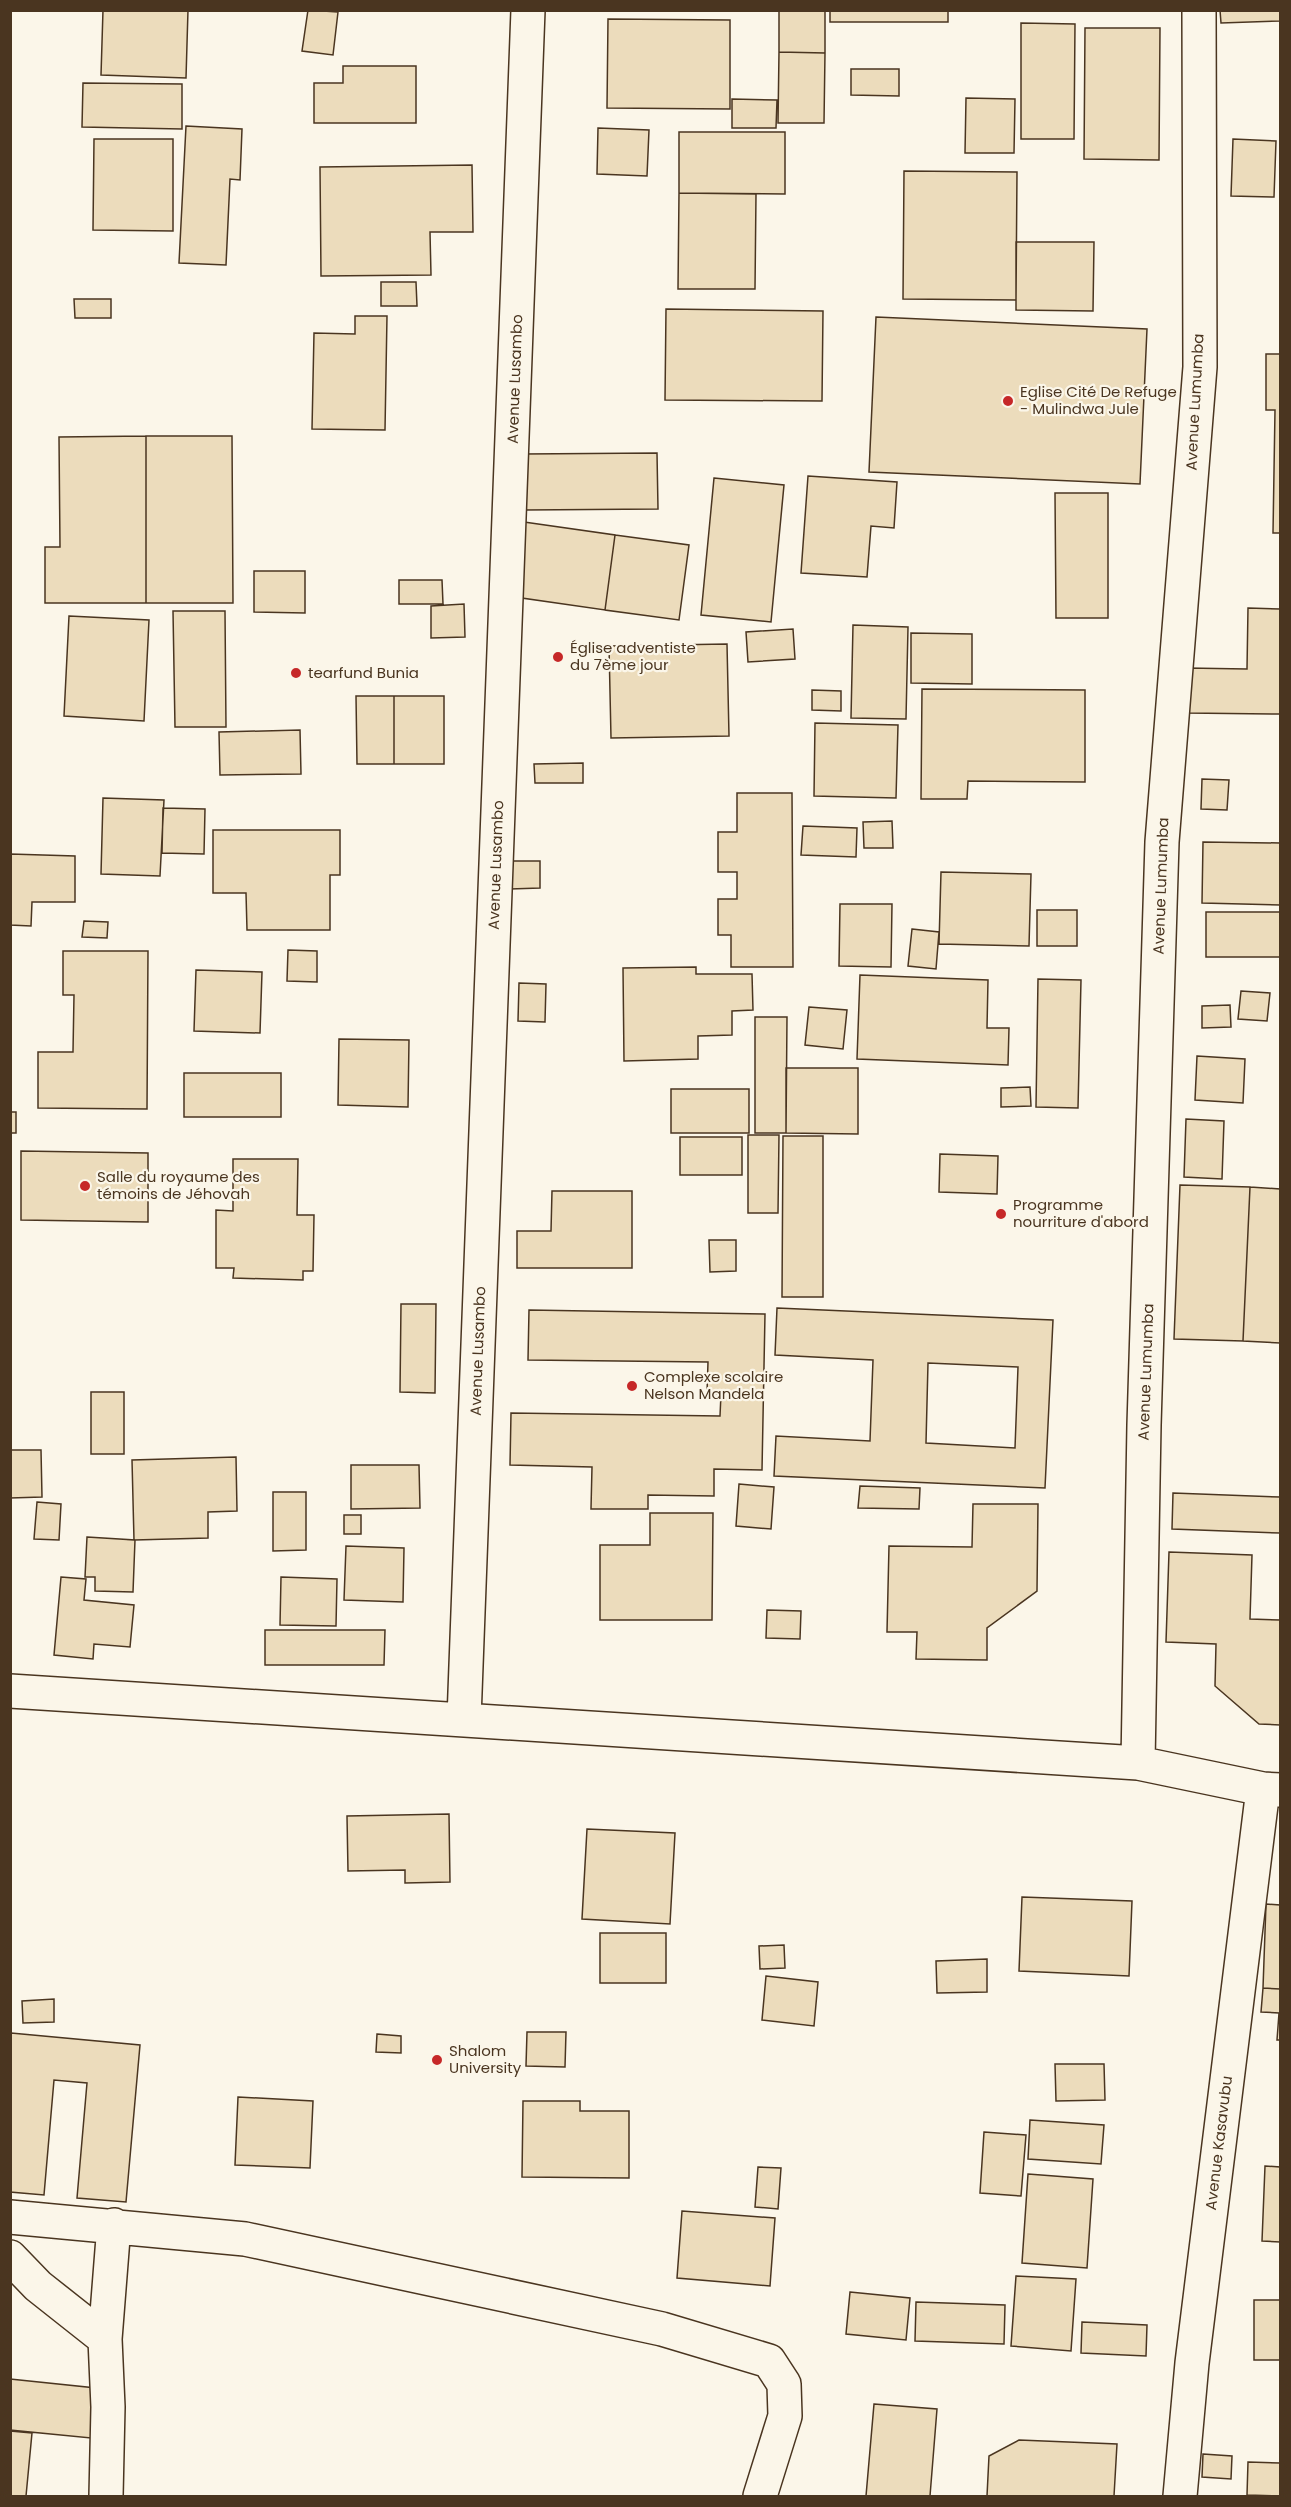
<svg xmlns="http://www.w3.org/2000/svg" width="1291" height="2507" font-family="Poppins,sans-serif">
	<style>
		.building { fill: #ecdcbc; stroke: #4a3520; stroke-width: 1.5; fill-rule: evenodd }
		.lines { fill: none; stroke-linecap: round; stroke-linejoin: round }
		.minor-casing { stroke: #4a3520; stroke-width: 36 }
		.minor { stroke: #fbf6e9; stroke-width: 33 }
		.poi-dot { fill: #c62828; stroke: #fbf6e9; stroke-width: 2 }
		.labels { text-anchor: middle; stroke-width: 4.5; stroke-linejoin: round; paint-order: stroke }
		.street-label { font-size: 15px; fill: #4a3520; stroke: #fbf6e9 }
		.poi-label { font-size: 15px; fill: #4a3520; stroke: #fbf6e9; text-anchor: start }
	</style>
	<rect width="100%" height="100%" fill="#fbf6e9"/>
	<path class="building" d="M103,10h85l-2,68 -85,-3z
		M308,10l30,2 -5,43 -31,-4z
		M779,10h46v43l-46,-1z
		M830,10h118v12h-118z
		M1220,10h60v11l-59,2z
		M608,19l122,1v89l-123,-1z
		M1021,23l54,1 -1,115h-53z
		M1085,28h75l-1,132 -75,-1z
		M779,52l46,1 -1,70h-46z
		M343,66h73v57h-102v-40h29z
		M851,69h48v27l-48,-1z
		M83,83l99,1v45l-100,-2z
		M966,98l49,1 -1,54h-49z
		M732,99l45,1 -1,28h-44z
		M186,126l56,3 -2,51 -10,-1 -4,86 -47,-2z
		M598,128l51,2 -2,46 -50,-2z
		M679,132h106v62l-106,-1z
		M94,139h79v92l-80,-1z
		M1233,139l43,2 -2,56 -43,-1z
		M472,165l1,67h-43l1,43 -110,1 -1,-109z
		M904,171l113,1 -1,128 -113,-1z
		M679,193l77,1 -1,95h-77z
		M1016,242h78l-1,69 -77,-1z
		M381,282h35l1,24h-36z
		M74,299h37v19h-36z
		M666,309l157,2 -1,90 -157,-1z
		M355,316h32l-2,114 -73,-1 2,-96 41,1z
		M876,317l271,12 -7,155 -271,-12z
		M1266,354h14v179h-7l2,-123h-9z
		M146,436v167h-101v-56h15l-1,-110z
		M146,436h86l1,167h-87z
		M657,453l1,56 -134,1 -1,-56z
		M808,476l89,6 -3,46 -23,-2 -4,51 -66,-4z
		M714,478l70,7 -13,137 -70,-7z
		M1055,493h53v125h-52z
		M524,522l91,13 -10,75 -90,-13z
		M615,535l74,10 -10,75 -74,-10z
		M254,571h51v42l-51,-1z
		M399,580h43l1,24h-44z
		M464,604l1,33 -34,1v-32z
		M1248,608l32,1v105l-94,-1 1,-45 60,1z
		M173,611h52l1,116h-51z
		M69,616l80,4 -5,101 -80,-5z
		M853,625l55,2 -2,92 -55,-1z
		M793,629l2,30 -47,3 -2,-30z
		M911,633l61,1v50l-61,-1z
		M727,644l2,92 -118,2 -2,-92z
		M922,689l163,1v92l-117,-1 -1,18h-46z
		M812,690l29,1v20l-29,-1z
		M356,696h38v68h-37z
		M394,696h50v68h-50z
		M815,723l83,2 -2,73 -82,-2z
		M300,730l1,44 -81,1 -1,-43z
		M583,763v20h-48l-1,-19z
		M1202,779l27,1 -2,30 -26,-1z
		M737,793h55l1,174h-62v-32h-13v-36h19v-27h-19v-40h19z
		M103,798l61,2 -4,76 -59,-2z
		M163,808l42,1 -1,45 -42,-1z
		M892,821l1,27h-29l-1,-26z
		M803,826l54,2 -1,29 -55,-2z
		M213,830h127v45h-10v55h-83l-1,-37h-33z
		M1203,842l77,1v62l-78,-2z
		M10,854l65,2v46h-43l-1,24 -21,-1z
		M510,861h30v27l-30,1z
		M941,872l90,2 -2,72 -90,-2z
		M840,904h52l-1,63 -52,-1z
		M1037,910h40v36h-40z
		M1206,912h74v45h-74z
		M84,921l24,1 -1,16 -25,-1z
		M912,929l27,3 -3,37 -28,-3z
		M288,950l29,1v31l-30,-1z
		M63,951h85l-1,158 -109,-1v-56h35l1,-57h-11z
		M696,967v7h56l1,36 -21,1v24l-34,1v23l-74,2 -1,-93z
		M196,970l66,2 -2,61 -66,-2z
		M860,975l128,5 -1,48h22l-1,37 -151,-6z
		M1038,979l43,1 -3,128 -42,-1z
		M519,983l27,1 -1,38 -27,-1z
		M1241,991l29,2 -3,28 -29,-2z
		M1230,1005l1,22 -29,1v-22z
		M809,1007l38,3 -4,39 -38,-4z
		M755,1017h32l-1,116h-31z
		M339,1039l70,1 -1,67 -70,-2z
		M1197,1056l48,3 -2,44 -48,-3z
		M786,1068h72v66l-72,-1z
		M184,1073h97v44h-97z
		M1030,1087l1,19 -30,1v-19z
		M671,1089h78v44h-78z
		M10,1112h6v21h-6z
		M1186,1119l38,2 -2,58 -38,-2z
		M748,1135h31l-1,78h-30z
		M783,1136h40v161h-41z
		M680,1137h62v38h-62z
		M21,1151l127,2v69l-127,-2z
		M940,1154l58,2 -1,38 -58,-2z
		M233,1159h65l-1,56h17l-1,56h-10v9l-70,-2 1,-10h-18v-58l17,1z
		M1180,1185l70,2 -7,154 -69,-2z
		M1250,1187l30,2v154l-37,-2z
		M552,1191h80v77h-115v-37h34z
		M709,1240h27v31l-26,1z
		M401,1304h35l-1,89 -35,-1z
		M777,1308l276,12 -8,168 -271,-12 2,-40 94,5 3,-81 -98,-5zM928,1363l90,4 -3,81 -89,-5z
		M529,1310l236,4 -3,156 -48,-1v27l-66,-1v14h-57l1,-42 -82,-2 1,-52 209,3 1,-22 -14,-1 1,-31 -180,-2z
		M91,1392h33v62h-33z
		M10,1450h31l1,47 -32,1z
		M236,1457l1,54 -29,1v26l-74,2 -2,-80z
		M351,1465h68l1,43 -69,1z
		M739,1484l35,3 -3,42 -35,-3z
		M860,1486l60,2 -1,21 -61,-1z
		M273,1492h33v58l-33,1z
		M1173,1493l107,4v36l-108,-4z
		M37,1502l24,2 -2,36 -25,-1z
		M973,1504h65l-1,87 -50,37v32l-71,-1 1,-27h-30l2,-86 83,1z
		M650,1513h63l-1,107h-112v-75h50z
		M344,1515h17v19h-17z
		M87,1537l48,3 -2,52 -38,-1v-14h-10z
		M346,1546l58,2 -1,54 -59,-2z
		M1169,1552l83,3 -2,64 30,1v105l-21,-1 -44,-38 1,-42 -50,-2z
		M61,1577l25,2 -2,21 50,5 -4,42 -36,-3 -1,15 -39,-4z
		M281,1577l56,2 -1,47 -56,-1z
		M767,1610l34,1 -1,28 -34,-1z
		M265,1630h120l-1,35h-119z
		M449,1814l1,68 -45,1v-13l-57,1 -1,-55z
		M587,1829l88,4 -5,91 -88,-5z
		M1022,1897l110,4 -3,75 -110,-5z
		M1266,1904l14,1v84l-17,-1z
		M600,1933h66v50h-66z
		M784,1945l1,23 -25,1 -1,-23z
		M987,1959v33l-50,1 -1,-32z
		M766,1976l52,6 -4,44 -52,-6z
		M1263,1988l17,1v51h-3l2,-27 -18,-1z
		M54,1999v23l-31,1 -1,-22z
		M527,2032h39l-1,35 -39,-1z
		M11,2033l129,12 -14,157 -49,-4 10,-115 -33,-3 -10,115 -34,-3z
		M377,2034l24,2v17l-25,-1z
		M1055,2064h49l1,36 -49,1z
		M238,2097l75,4 -3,67 -75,-3z
		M523,2101h57v10h49v67l-107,-1z
		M1030,2120l74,5 -3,39 -73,-5z
		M984,2132l42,3 -5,61 -41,-3z
		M1265,2166l15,1v75l-18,-1z
		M758,2167l23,1 -3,41 -23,-2z
		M1028,2174l65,5 -6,89 -65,-5z
		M682,2211l93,7 -5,68 -93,-8z
		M1016,2276l60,3 -5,72 -60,-5z
		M850,2292l60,6 -4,42 -60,-6z
		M1254,2300h26v60h-26z
		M916,2302l89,3 -1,39 -89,-3z
		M1082,2322l65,3 -1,31 -65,-3z
		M10,2379l86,9 -5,50 -81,-8z
		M874,2404l63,5 -7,87h-64z
		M10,2431l22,2 -6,63h-16z
		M1019,2440l98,4 -3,52h-127l2,-40z
		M1203,2454l29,2 -1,23 -29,-2z
		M1248,2462l32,1v33l-33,-1z"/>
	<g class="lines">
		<defs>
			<path id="minor" d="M10,1691l1128,72 125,26 17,1
				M464,1719l64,-1709
				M1138,1763l6,-338 18,-583 38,-475 -1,-357
				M10,2217l235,22 417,90 107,32 15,23 1,32 -25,80
				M10,2257l28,29 67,53
				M106,2496l2,-89 -3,-68 9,-114
				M1180,2496l12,-133 71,-574"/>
		</defs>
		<use href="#minor" class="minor-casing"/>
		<use href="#minor" class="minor"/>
	</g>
	<g class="poi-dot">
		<circle cx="1008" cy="401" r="6"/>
		<circle cx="558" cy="657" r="6"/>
		<circle cx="296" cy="673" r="6"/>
		<circle cx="85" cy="1186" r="6"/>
		<circle cx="1001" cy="1214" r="6"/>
		<circle cx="632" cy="1386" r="6"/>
		<circle cx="437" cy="2060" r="6"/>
	</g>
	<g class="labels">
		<g class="street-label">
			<text transform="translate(515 379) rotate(-88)" y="5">Avenue Lusambo</text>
			<text transform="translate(1195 402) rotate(-87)" y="5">Avenue Lumumba</text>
			<text transform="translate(496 865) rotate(-88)" y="5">Avenue Lusambo</text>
			<text transform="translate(1161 886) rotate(-88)" y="5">Avenue Lumumba</text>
			<text transform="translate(478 1351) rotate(-88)" y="5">Avenue Lusambo</text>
			<text transform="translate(1146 1372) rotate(-88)" y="5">Avenue Lumumba</text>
			<text transform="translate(1219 2143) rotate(-83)" y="5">Avenue Kasavubu</text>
		</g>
		<g class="poi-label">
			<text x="1020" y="397">Eglise Cité De Refuge<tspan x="1020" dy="17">- Mulindwa Jule</tspan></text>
			<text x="570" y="653">Église adventiste<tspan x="570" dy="17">du 7ème jour</tspan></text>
			<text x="308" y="678">tearfund Bunia</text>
			<text x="97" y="1182">Salle du royaume des<tspan x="97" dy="17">témoins de Jéhovah</tspan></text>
			<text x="1013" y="1210">Programme<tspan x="1013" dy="17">nourriture d'abord</tspan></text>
			<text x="644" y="1382">Complexe scolaire<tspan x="644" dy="17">Nelson Mandela</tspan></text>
			<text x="449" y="2056">Shalom<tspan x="449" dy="17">University</tspan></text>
		</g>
	</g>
	<rect width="1291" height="2507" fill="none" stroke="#4a3520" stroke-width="24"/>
</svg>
